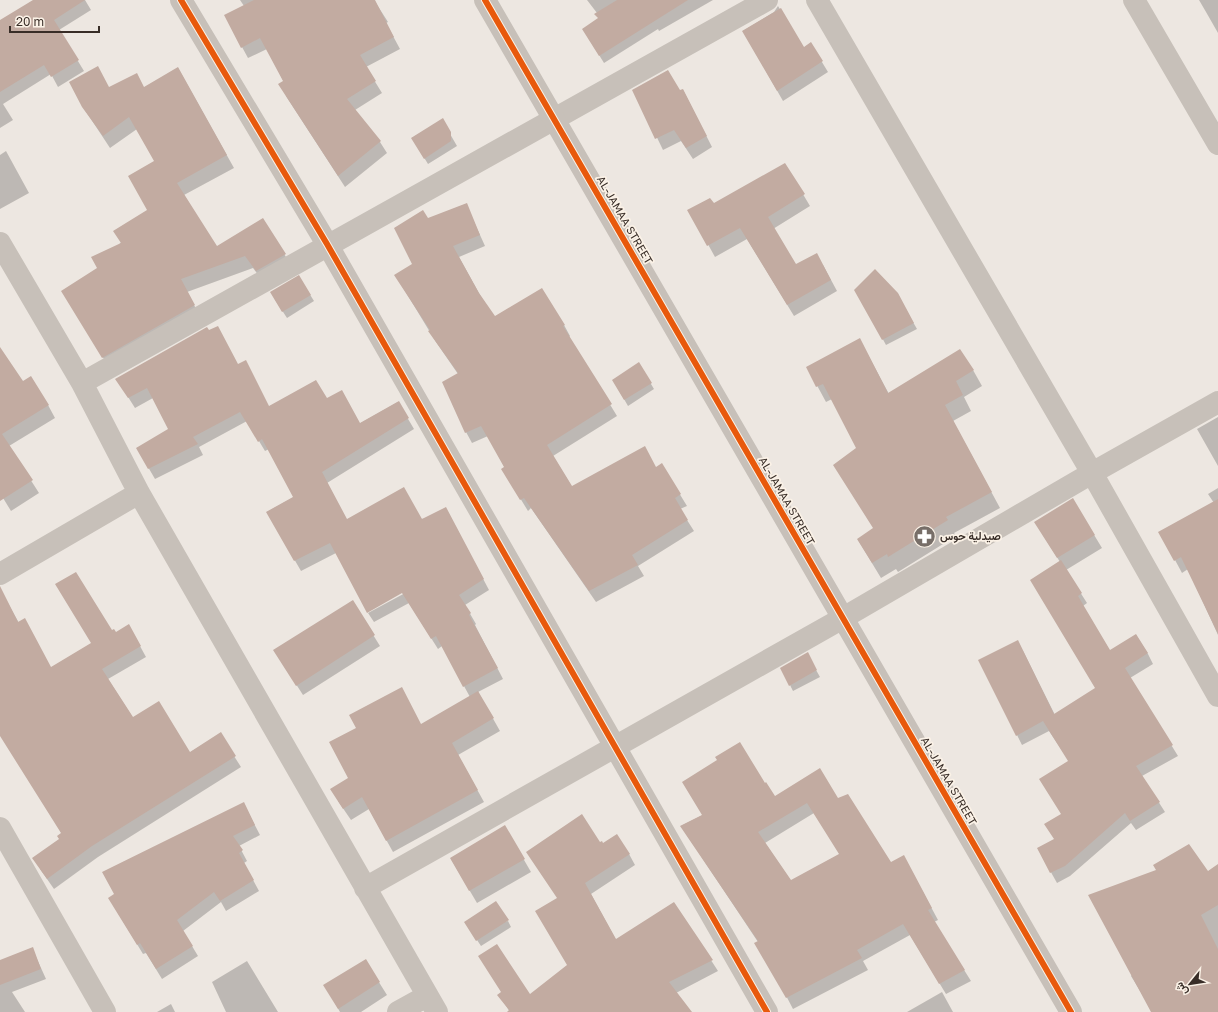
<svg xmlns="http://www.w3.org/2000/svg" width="1218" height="1012" font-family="'Golos Text',Vazirmatn,sans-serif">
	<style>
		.shadow { fill: #0003; fill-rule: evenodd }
		.building { fill: #c2aba1; fill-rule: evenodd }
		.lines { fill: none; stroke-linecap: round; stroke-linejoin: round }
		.minor { stroke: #c7c0b9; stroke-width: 22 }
		.tertiary { stroke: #c7c0b9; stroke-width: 22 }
		.cycleway-casing { stroke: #fbf2e7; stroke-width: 8 }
		.cycleway { stroke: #e8590c; stroke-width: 6 }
		.labels { text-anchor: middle; stroke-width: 3.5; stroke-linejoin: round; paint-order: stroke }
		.street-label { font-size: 11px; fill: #382d27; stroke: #fbf2e7 }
		.poi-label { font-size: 11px; font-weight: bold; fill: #382d27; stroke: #fbf2e7; text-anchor: start }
	</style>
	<rect width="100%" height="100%" fill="#ede7e1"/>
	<path class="shadow" d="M34,0h51l6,10 -32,20 25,41 -26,16 -7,-13 -48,30 10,16 -13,8v-106z
		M240,0h134l14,22 -2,1 14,26 -34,18 16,26 -27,17 25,32 7,11 -42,34 -59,-91 -2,-14 -17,-33 -19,9 -6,-11 2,-41z
		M587,0h126l-54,31 -1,-2 -54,34 -21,-34 16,-10 -2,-6z
		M1199,0h19v33l-12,-21z
		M778,6l26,42 7,-4 17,28 -45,29 -40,-70 31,-19z
		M178,68l56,100 -50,27 33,53 46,-29 29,48 -28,16 -11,-15 -66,24 14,26 -91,51 -40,-66 78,-93 7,-49 -18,-32 -27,19 -27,-41 26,-19h35z
		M634,90l45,2 4,-2 29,57 -19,12 -12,-18 -18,9z
		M442,120l15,26 -29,18 -16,-26z
		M6,151l23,42 -29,16v-54z
		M785,164l25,42 -37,23 23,36h27l14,26 -43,25 -47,-77 -32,18 -26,-47 24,-5z
		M466,204l19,42 -26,11 21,38 15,23 69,7 6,11 -1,1 48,79 -64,40 19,31 84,-19 6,-3 25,41 -7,3 14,22 -56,35 6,10 -48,26 -65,-94 -3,3 -19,-31 -4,-12 -17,-32 -16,7 -6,-11 -8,-58 -22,-32 -34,-56 11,-22 15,-45z
		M299,277l15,24 -27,17 -13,-20z
		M856,290l41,4 20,35 -31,16z
		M0,350l23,32 25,23 7,13 -46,28 30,47 -28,18 -11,-18z
		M868,355l21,39 84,-24 9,16 -18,11 7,14 -18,10 47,87 -46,25 2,3 -58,36 -2,-3 -15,9 -23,-38 16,-12 -16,-80 -26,-49 -6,3 -19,-35z
		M639,364l15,25 -26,17 -15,-26z
		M238,365l31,42 57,-7 33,24 39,-22 16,27 -87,54 20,38 104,-3 38,72 -24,15 11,19 -1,1 28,54 -25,13 22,39 -42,24 26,47 -91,50 -24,-43 -18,11 -13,-19 11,-23 72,-53 49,-28 -28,-51 -4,3 -29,-46 -35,19 -6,-9 39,-21 -71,-39 -35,18 -34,-59 27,-15 -25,-48 -4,2 -18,-30 -48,26 4,8 -48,24 -18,-31 33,-18 -17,-32 -18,10 -12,-19z
		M1218,417v49l-21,-37z
		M1218,488v147l-30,-66 -6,4 -7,-13 39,-57 -6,-9z
		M1073,500l29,48 -36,22 21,33 -4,3 27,45 26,-16 12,19 5,10 -23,14 48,78 -36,20 23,36 -29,18 -5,-7 -61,53 -13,7 -19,-34 17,-9 7,-25 7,-54 -20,-30 -27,14 -5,-10 6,-84 32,64 41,-26 -36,-127 -17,-27z
		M4,596l15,27 32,45 60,-36 4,2 14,-8 17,31 -38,22 25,39 56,35 31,-19 21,33 -143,90 -44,32 -14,-20 20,-30 2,-5 -62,-112v-124z
		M352,601l28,45 -77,49 -22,-34z
		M807,654l13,23 -27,14 -3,-6z
		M764,784l11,13 62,2 54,64 19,5 28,52 -4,2 37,59 -25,13 -36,-59 -47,26 5,9 -75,39 -35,-67 -77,-116zM814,813l26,41 -49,27 -26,-38z
		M249,814l11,21 -21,11 8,15 -3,2 15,28 -33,20 -5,-9 -38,29 15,25 -36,23 -16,-26 -3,1 -28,-46z
		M505,827l26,45 -54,31 -26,-44z
		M599,843l30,11 6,11 -44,29 25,46 58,-37 44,68 -42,22 15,19h-181l-11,-17 30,1 39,-31 -11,-66z
		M1218,866v146h-65l-22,-36 76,-104z
		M508,921l3,6 -30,19 -12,-18z
		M32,948l14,31 -34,13 13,20h-25v-51z
		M365,960l22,35 -26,17h-21l-8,-14z
		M247,961l31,51h-52l-14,-30z
		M942,992l11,20h-46z
		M171,1004l4,8h-18z"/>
	<path class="building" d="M33,0h52l-31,20 25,40 -28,17 -7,-12 -44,27v-72z
		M254,0h121l19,37 -34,18 16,26 -29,18 34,42 -43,35 -60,-92 5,-3 -23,-43 -19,10 -17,-33z
		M617,0h71l-89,56 -17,-27 16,-11 -4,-4z
		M781,8l23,39 7,-5 12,19 -46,30 -35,-60z
		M98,66l11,21 28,-14 7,14 34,-20 49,88 -50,28 40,63 46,-28 23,36 -30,17 -11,-15 -64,23 14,26 -93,53 -41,-67 36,-23 -6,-11 30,-14 -8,-12 34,-21 -19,-34 26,-15 -25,-44 -26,19 -21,-29 -13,-25z
		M668,70l12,20 3,-1 24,47 -21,12 -12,-18 -19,9 -23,-49z
		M443,118l8,14v9l-27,18 -13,-21z
		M785,163l20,31 -37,23 28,47 21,-11 14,27 -44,25 -47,-77 -33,18 -20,-36 23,-12 4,5z
		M467,203l13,32 -27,11 26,47 16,23 47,-28 23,37 -2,1 49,78 -65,41 25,41 73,-40 11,21 6,-4 19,31 -6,4 13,22 -56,35 6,10 -49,26 -65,-93 -4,2 -19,-31 3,-2 -23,-41 -16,7 -23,-51 16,-9 -30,-42 2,-1 -36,-55 18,-11 -18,-36 29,-18 5,8z
		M875,269l23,24 16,30 -32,17 -28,-50z
		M299,275l12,20 -29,17 -12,-20z
		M218,326l20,38 8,-4 23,46 47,-26 11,18 15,-8 18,33 39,-22 10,17 -87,54 25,47 57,-32 18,32 24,-12 38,72 -25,16 12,18 -2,2 29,53 -35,19 -27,-51 -5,3 -29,-46 -35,20 -37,-70 -36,18 -28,-49 27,-15 -31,-58 -4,3 -18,-30 -47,25 5,7 -50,25 -12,-21 32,-19 -21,-41 -19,10 -13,-19 92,-52 2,3z
		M860,338l28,55 72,-44 14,21 -18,11 7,14 -18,10 47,87 -46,25 2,3 -60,37 -1,-3 -15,9 -15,-24 16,-11 -40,-63 23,-17 -33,-64 -7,3 -10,-20z
		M0,347l23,34 8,-5 18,29 -47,29 31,46 -33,21z
		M639,362l13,21 -28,17 -12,-20z
		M1073,498l22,37 -38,23 -23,-36z
		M1218,499v135l-37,-77 -7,4 -16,-29z
		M1061,560l21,33 -4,3 32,54 26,-16 12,19 -23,15 48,77 -37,21 24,36 -30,19 -5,-8 -60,53 -15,7 -13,-25 17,-9 -10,-15 17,-10 -22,-35 29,-18 -25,-40 -27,15 -38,-76 40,-20 36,74 41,-26 -65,-108z
		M76,572l36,58 2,-1 2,3 13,-8 12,22 -39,23 31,48 26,-16 31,51 31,-20 15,24 -144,90 -45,33 -15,-21 27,-19 -2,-3 4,-3 -61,-97v-150l18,36 7,-4 26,49 40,-24 -36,-59z
		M353,600l22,35 -79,51 -23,-36z
		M808,652l9,18 -28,16 -9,-18z
		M402,687l19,37 57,-33 16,27 -42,25 26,47 -92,51 -24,-44 -19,12 -13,-20 18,-11 -19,-36 27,-14 -7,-13z
		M740,742l25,41 1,-1 9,14 45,-28 18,30 10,-4 43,68 13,-7 28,53 -4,2 37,60 -26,14 -36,-60 -46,26 5,8 -76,40 -32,-55 4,-2 -78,-115 22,-11 -20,-33 35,-22 -2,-3zM807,803l32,51 -48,26 -33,-48z
		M244,802l11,23 -22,11 10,14 -4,3 15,27 -34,21 -6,-9 -37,28 16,26 -37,23 -16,-26 -3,2 -29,-47 6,-4 -12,-22z
		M582,814l18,28 2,-1 1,2 14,-9 13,20 -45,29 31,56 58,-37 39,58 -44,22 23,30h-185l2,-2 -12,-15 4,-3 -23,-36 19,-12 33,50 37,-29 -32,-54 22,-13 -31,-46z
		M505,825l20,34 -56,32 -19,-33z
		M1189,844l19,27 10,-7v41l-17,10 17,34v63h-67l-63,-117 68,-25 -3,-5z
		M496,901l13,19 -33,21 -12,-19z
		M33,947l8,22 -41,16v-25z
		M366,959l14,23 -42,27 -15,-24z"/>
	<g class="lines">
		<path class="minor" d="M181,0l146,244 440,768
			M817,0l275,473 126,223
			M1134,0l84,144
			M0,243l82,140 57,110 298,519
			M82,383c228,-129 457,-254 685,-383
			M0,574l139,-81
			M0,828l105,184
			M365,888l478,-270 249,-145 126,-71
			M398,1012l29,-16"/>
		<path class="tertiary" d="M485,0l586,1012"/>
		<defs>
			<path id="cycleway" d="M181,0l146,244 440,768
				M485,0l586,1012"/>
		</defs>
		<use href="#cycleway" class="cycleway-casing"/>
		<use href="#cycleway" class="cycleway"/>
	</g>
	<defs>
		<symbol id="pharmacy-disc" viewBox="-11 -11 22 22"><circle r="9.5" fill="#776e68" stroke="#fbf2e7"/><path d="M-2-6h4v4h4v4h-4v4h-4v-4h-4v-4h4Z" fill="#fff"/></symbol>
	</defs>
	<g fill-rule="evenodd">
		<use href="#pharmacy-disc" x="912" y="524" width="25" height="25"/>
	</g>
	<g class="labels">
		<g class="street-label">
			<text transform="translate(625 220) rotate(60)" y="4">AL-JAMAA STREET</text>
			<text transform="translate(787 501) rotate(60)" y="4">AL-JAMAA STREET</text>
			<text transform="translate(949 781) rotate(60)" y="4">AL-JAMAA STREET</text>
		</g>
		<g class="poi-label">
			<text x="940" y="540">صيدلية حوس</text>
		</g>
	</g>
	<g transform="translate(1190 984) rotate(240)" stroke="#fbf2e7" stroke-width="3" paint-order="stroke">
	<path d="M0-3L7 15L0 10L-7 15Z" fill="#382d27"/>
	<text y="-6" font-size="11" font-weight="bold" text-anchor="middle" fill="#382d27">ش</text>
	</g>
	<path d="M10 26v6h89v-6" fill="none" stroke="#382d27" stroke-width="2"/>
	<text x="16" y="26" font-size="12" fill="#382d27" stroke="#fbf2e7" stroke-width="3" paint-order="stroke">20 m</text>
</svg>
